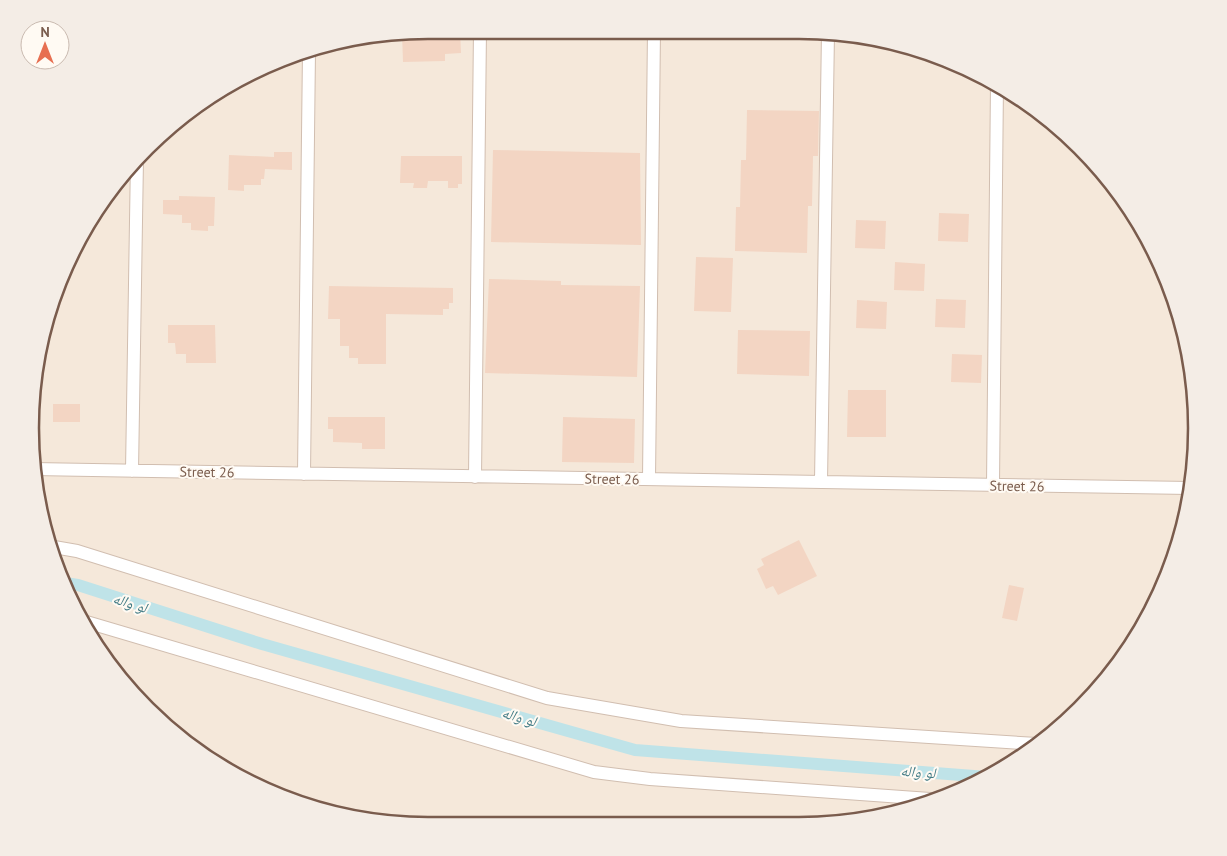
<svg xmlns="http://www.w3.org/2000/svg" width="1227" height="856" font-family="'PT Sans','Noto Naskh Arabic',sans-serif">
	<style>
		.residential { fill: #f5e8da }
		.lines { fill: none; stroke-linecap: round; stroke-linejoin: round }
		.canal { stroke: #bfe3e8; stroke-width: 12 }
		.building { fill: #f3d5c3 }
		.minor-casing { stroke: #d1beb0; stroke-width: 14 }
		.minor { stroke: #fff; stroke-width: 12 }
		.labels { text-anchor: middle; stroke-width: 4; stroke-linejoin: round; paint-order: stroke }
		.street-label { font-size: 14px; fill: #7a5c4d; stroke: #fffaf3 }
		.water-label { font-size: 15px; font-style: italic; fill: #437c86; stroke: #fffaf3 }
		.rim { fill: none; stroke: #7a5c4d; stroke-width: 2.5 }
	</style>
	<rect width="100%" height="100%" fill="#fdf6ec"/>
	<path class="residential" d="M428,30h371l78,8 121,45 100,82 46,64 32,71 18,76 2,78 -12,77 -28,73 -41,66 -53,57 -87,58 -124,38 -449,2 -77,-12 -73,-28 -66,-41 -57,-53 -58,-87 -38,-124v-104l27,-101 69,-109 78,-69 118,-53z"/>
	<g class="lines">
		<path class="canal" d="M65,583l13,2 184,59 373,106 352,27"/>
	</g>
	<path class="building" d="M428,30h32l1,23 -16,1v7l-42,1 -1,-29z
		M747,110l72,1 -1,45h-5l-1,50h-4l-1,47 -72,-2 1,-44h4l1,-47h5z
		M493,150l147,3 1,92 -150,-3z
		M274,152h18v18l-27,-1 -1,10h-3v6h-17v6l-16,-1 1,-35 45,2z
		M401,156h61v28h-4v4h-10v-7h-20l-1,7h-14l1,-5h-14z
		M179,196l36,1 -1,29h-6v5l-17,-1v-7h-9v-8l-19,-1v-14h16z
		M939,213l30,1 -1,28 -30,-1z
		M856,220l30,1 -1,28 -30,-1z
		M696,257l37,1 -2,54 -37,-1z
		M895,262l30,2 -1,27 -30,-1z
		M489,279l72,2v4l79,1 -3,91 -152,-4z
		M329,286l124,2v15h-4v6h-6v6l-57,-1v50h-28v-6h-9v-12h-9v-27h-12z
		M936,299l30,1 -1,28 -30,-1z
		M857,300l30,2 -1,27 -30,-1z
		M168,325h47l1,38h-30v-9h-10l-1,-11h-7z
		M738,330l72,1 -1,45 -72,-2z
		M952,354l30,1 -1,28 -30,-1z
		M848,390h38v47h-39z
		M53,404h27v18h-27z
		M328,417h57v32h-23v-6l-29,-1v-13h-5z
		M563,417l72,2 -1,44 -72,-1z
		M799,540l18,36 -39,19 -5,-9 -7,3 -9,-20 7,-4 -3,-6z
		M1009,585l15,3 -7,33 -15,-3z"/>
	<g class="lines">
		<defs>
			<path id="minor" d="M1195,462l1,-27
				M33,469l1157,19
				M132,471l5,-312
				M304,474l5,-423
				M475,477l5,-447
				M649,479l5,-449
				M821,482l7,-449
				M993,485l4,-402
				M54,547l23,4 470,147 134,23 356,23
				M83,621l511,151 56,7 280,20"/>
		</defs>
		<use href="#minor" class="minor-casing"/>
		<use href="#minor" class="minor"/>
	</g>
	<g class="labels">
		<g class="street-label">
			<text transform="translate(207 472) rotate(1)" y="5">Street 26</text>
			<text transform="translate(612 479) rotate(1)" y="5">Street 26</text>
			<text transform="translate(1017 486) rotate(1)" y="5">Street 26</text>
		</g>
		<g class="water-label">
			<text transform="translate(130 603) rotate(17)" y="5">لو واله</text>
			<text transform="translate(519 717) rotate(16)" y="5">لو واله</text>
			<text transform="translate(918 772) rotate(4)" y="5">لو واله</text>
		</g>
	</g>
	<path d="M0 0H1227V856H0ZM428 39H799A389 389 0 0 1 1188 428V428A389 389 0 0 1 799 817H428A389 389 0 0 1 39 428V428A389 389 0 0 1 428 39Z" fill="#f4ede6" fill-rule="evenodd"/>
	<path class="rim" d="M428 39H799A389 389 0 0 1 1188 428V428A389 389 0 0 1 799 817H428A389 389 0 0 1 39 428V428A389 389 0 0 1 428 39Z"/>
	<g transform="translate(45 45)"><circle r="24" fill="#fffaf3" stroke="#cabbb1"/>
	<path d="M0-4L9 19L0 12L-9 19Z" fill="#e76f51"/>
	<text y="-8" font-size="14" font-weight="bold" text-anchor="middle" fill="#7a5c4d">N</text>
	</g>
</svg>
